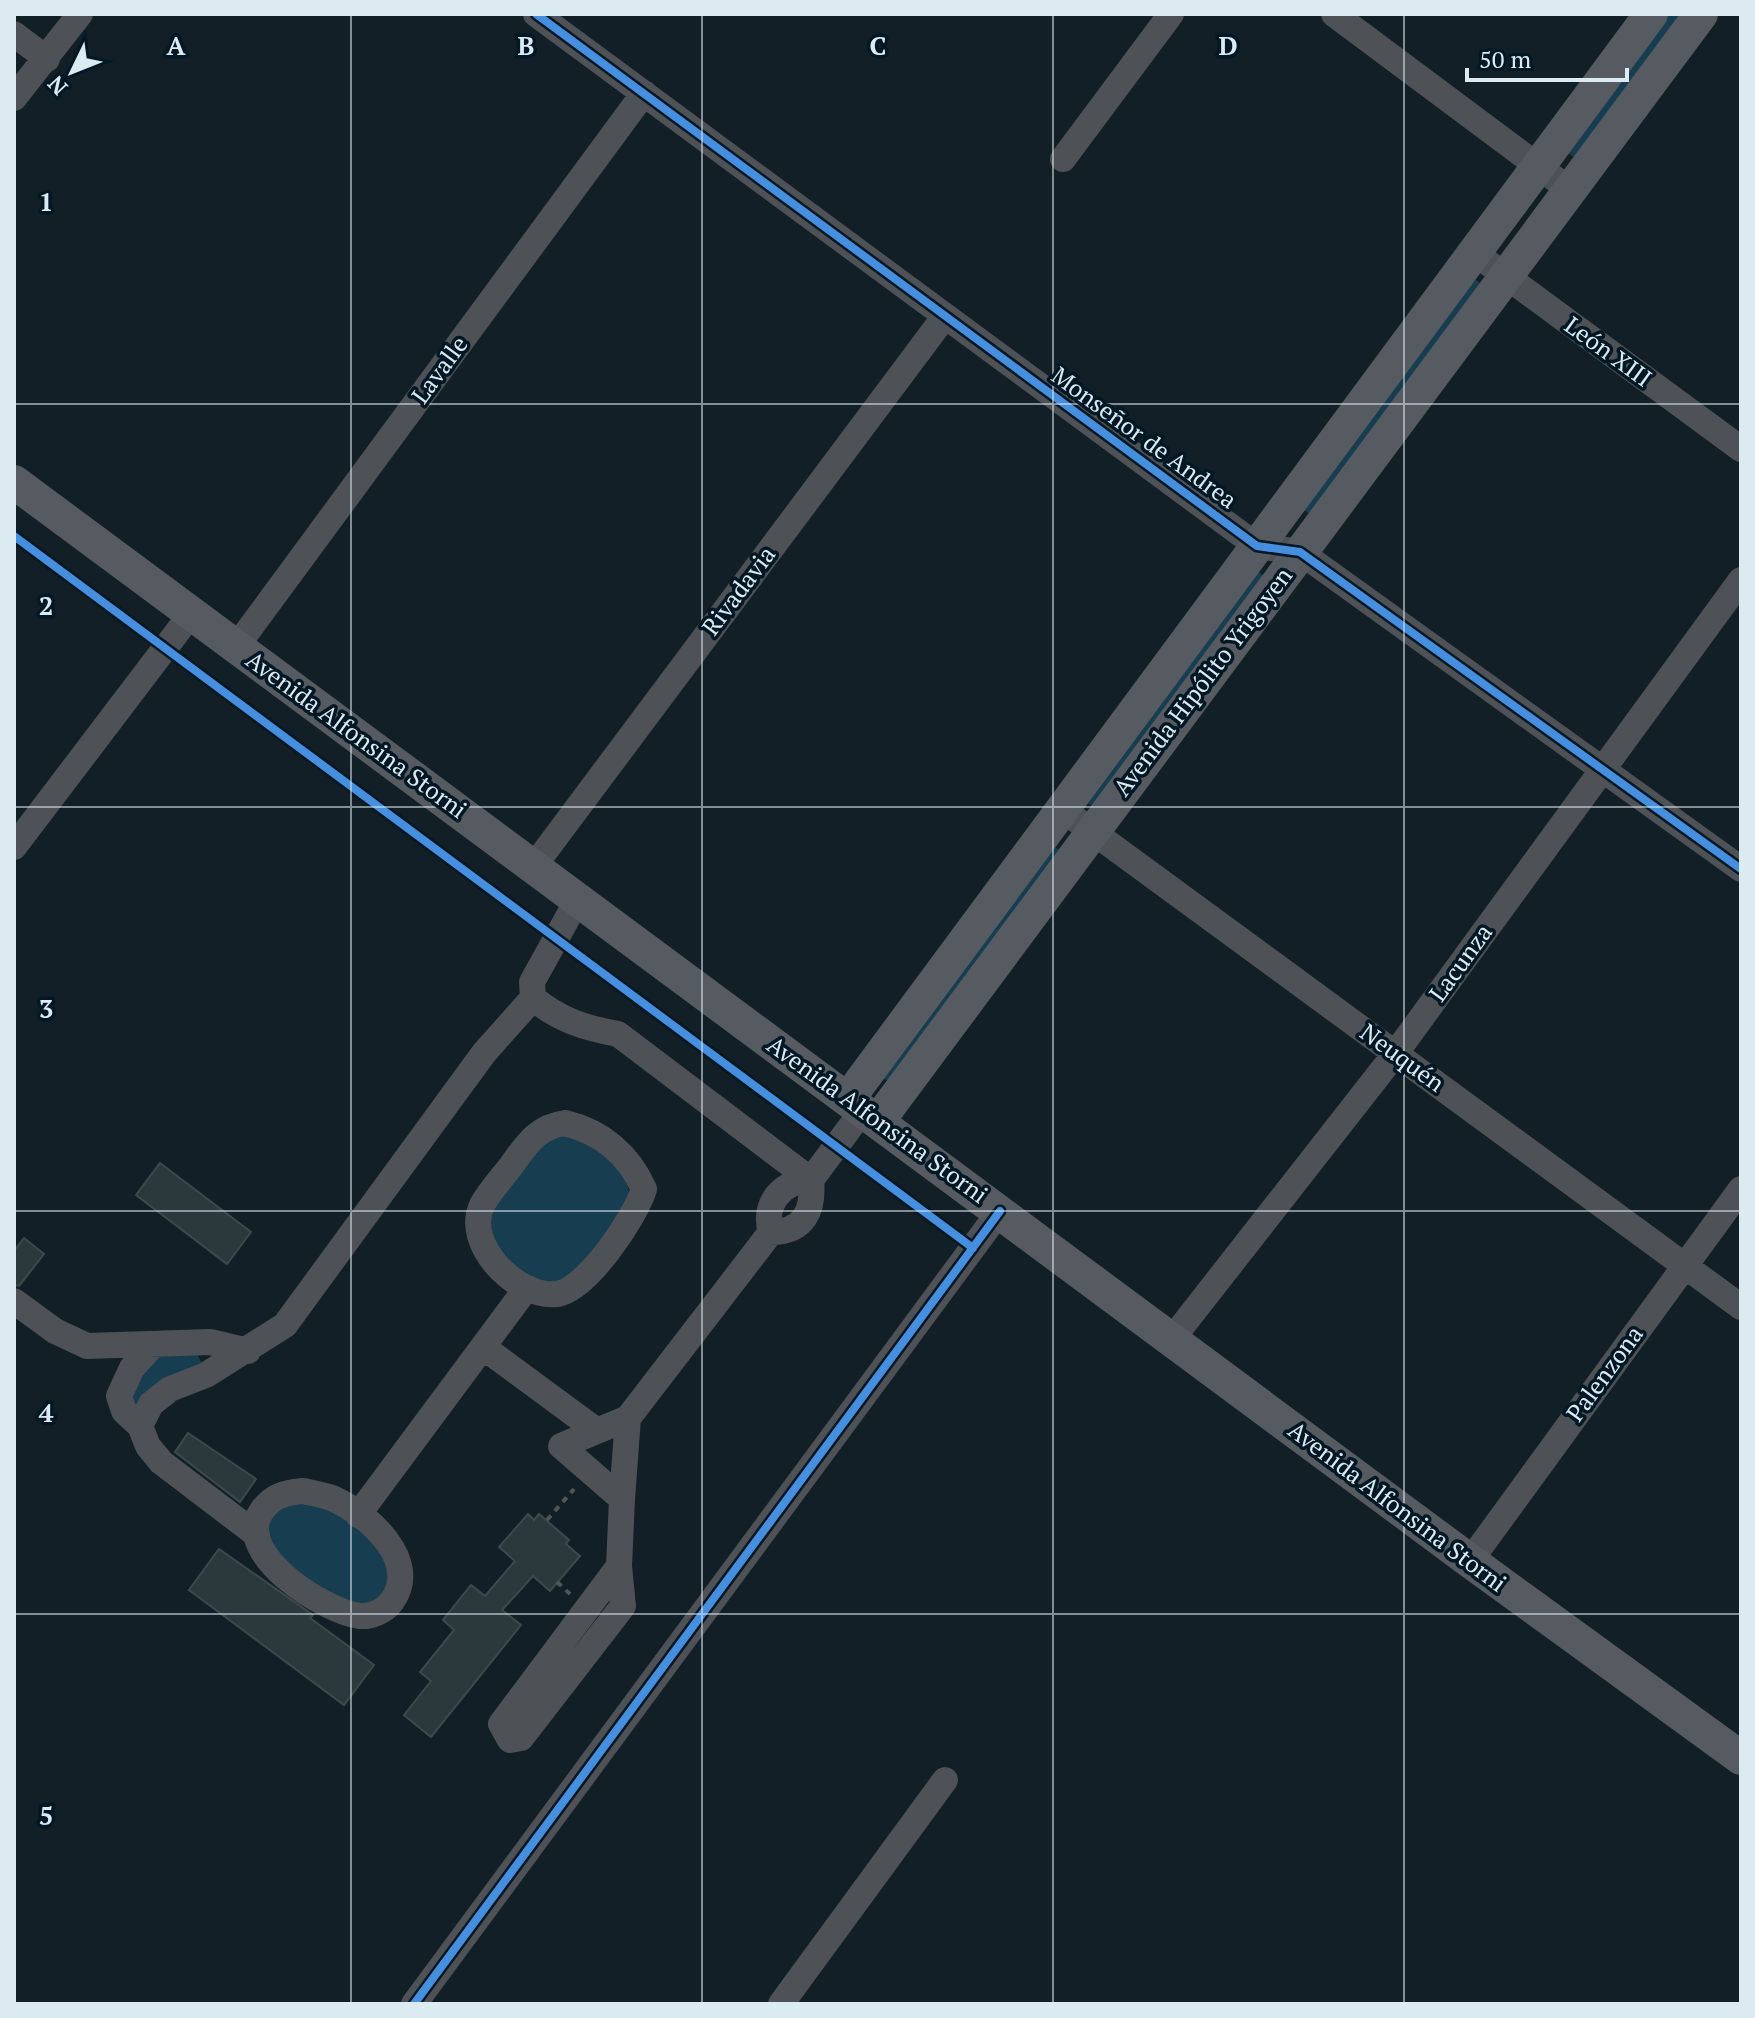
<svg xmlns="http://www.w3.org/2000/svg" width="1755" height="2018" font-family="'PT Serif',serif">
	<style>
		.green { fill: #173d50 }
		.building { fill: #2b383c; stroke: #3d494d; stroke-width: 2 }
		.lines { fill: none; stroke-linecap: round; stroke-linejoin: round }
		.path { stroke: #505559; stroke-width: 4; stroke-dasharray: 6 6; stroke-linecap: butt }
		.minor { stroke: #4e5155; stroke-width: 26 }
		.major { stroke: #555b61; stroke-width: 34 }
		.cycleway-casing { stroke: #021824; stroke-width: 13 }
		.cycleway { stroke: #468fdf; stroke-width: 8 }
		.grid { fill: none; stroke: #dceaf2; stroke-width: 2; stroke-opacity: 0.55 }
		.labels { text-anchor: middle; stroke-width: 7; stroke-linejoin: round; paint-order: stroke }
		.street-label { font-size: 24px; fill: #dceaf2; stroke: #021824 }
		.grid-label { font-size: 26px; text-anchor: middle; font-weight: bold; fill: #dceaf2; stroke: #021824; stroke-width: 7; stroke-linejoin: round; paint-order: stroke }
	</style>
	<rect width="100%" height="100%" fill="#121f26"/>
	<path class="green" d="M1668,14h21l-111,146 -13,-9z
		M1471,276l13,10 -170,232 -12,-10z
		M1255,569l13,10 -170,232 -13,-10z
		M1051,844l13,9 -170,233 -13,-10z
		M546,1134c10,0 28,-3 37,2 27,14 54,45 45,75l-69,77 -53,-19 -20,-51z
		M165,1351l31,1 6,11 -39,15 -27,28 -11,-20z
		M297,1498l52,19 44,43 -9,39 -28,9 -46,-21 -44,-46 5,-30z"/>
	<path class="building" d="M160,1163l91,69 -24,32 -91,-69z
		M24,1238l20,16 -25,32 -5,-1v-34z
		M188,1433l68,46 -16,23 -65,-50z
		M528,1514l6,6 5,-6 30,26 -3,4 14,12 -30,35 -17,-15 -31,34 19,15 -90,112 -27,-22 27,-34 -11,-9 34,-42 -11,-10 28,-35 14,11 30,-35 -16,-14z
		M219,1549l94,66 -3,3 64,47 -30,40 -155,-115z"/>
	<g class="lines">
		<path class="path" d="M547,1520l27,-31
			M557,1582l13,12"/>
		<path class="minor" d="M536,14l721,532 43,6 441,317
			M1334,14l236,176
			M14,34l33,25
			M14,98l66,-84
			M1063,159l108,-145
			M1476,254l265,195
			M236,647l408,-554
			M1063,810l678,497
			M14,847l177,-233
			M534,866l411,-550
			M578,899l-46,83 1,16c26,22 52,30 85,36l193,146
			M565,1123c37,9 64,32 79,66 -8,27 -57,101 -87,105 -39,5 -94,-49 -75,-89 7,-13 20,-27 29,-39 16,-22 26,-39 54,-43z
			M811,1180c-28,0 -49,24 -40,52 34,0 43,-23 40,-52l52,-70
			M14,1301l41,30 32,15 123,-4 38,9
			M1172,1339l223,-285 346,-474
			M483,1347l114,84
			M628,1418l-6,81 -61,-53 67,-28 143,-186
			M140,1426l-16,-15 -5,-15 13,-28 22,-24
			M303,1491c9,2 21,4 29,7 36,16 89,63 60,103 -7,10 -21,16 -32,15 -34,-4 -127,-61 -99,-104 11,-16 22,-19 42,-21z
			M358,1515l167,-225
			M257,1535l-96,-73 -13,-16 -8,-20 11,-22 19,-15 36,-14 79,-50 199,-272 49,-55
			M1470,1561l271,-372
			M619,1566l-118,158 9,16 11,-2 102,-132 -4,-40 3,-67
			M414,2004l586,-793
			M781,2004l164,-224"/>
		<path class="major" d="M14,482l1456,1079 271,197
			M848,1099l803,-1085
			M878,1121l823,-1107"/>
		<defs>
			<path id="cycleway" d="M536,14l721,532 43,6 441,317
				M14,536l959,712
				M414,2004l586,-793"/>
		</defs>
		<use href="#cycleway" class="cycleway-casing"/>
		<use href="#cycleway" class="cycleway"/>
	</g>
	<path class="grid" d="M351,14v1990M702,14v1990M1053,14v1990M1404,14v1990M14,404h1727M14,807h1727M14,1211h1727M14,1614h1727"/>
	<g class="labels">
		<g class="street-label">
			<text transform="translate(1608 352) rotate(36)" y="8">León XIII</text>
			<text transform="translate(440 370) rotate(-54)" y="8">Lavalle</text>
			<text transform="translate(1144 438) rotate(36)" y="8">Monseñor de Andrea</text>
			<text transform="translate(739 591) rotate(-53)" y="8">Rivadavia</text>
			<text transform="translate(1203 682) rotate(-53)" y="8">Avenida Hipólito Yrigoyen</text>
			<text transform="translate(356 735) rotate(36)" y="8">Avenida Alfonsina Storni</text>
			<text transform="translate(1461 963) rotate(-54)" y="8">Lacunza</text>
			<text transform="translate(1402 1058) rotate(36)" y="8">Neuquén</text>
			<text transform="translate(877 1120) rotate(36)" y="8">Avenida Alfonsina Storni</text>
			<text transform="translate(1605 1374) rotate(-54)" y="8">Palenzona</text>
			<text transform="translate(1397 1507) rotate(37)" y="8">Avenida Alfonsina Storni</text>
		</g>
	</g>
	<g class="grid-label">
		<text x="176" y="55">A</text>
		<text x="526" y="55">B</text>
		<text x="878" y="55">C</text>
		<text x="1228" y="55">D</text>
		<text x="46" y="211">1</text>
		<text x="46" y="615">2</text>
		<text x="46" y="1018">3</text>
		<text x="46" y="1422">4</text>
		<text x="46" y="1825">5</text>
	</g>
	<rect width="1755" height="2018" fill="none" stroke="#dceaf2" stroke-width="32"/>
	<g transform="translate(72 72) rotate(227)" stroke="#021824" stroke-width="6" paint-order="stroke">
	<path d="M0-6L14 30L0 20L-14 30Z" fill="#dceaf2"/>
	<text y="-12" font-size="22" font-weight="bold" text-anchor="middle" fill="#dceaf2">N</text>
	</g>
	<path d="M1467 68v12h160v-12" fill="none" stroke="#dceaf2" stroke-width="4"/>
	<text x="1479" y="68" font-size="24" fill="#dceaf2" stroke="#021824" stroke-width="6" paint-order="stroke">50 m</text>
</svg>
